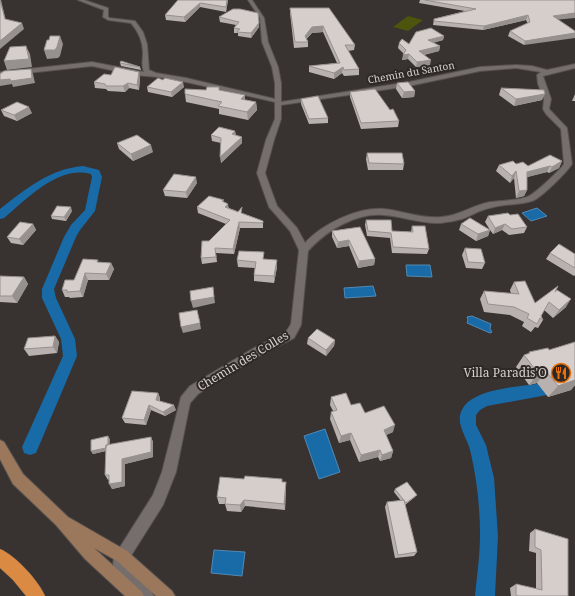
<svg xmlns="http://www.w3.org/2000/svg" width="575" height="596" font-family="'Noto Serif',serif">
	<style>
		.green { fill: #4c540d }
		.water { fill: #196ba8; stroke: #5189b3 }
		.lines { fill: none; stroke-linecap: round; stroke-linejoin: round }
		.canal { fill: #196ba8; fill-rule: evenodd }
		.minor-casing { stroke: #56514f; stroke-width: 2 }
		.secondary-casing { stroke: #56514f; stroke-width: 2 }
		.trunk-casing { stroke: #56514f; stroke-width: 1 }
		.minor { fill: #756e6c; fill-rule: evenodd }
		.secondary { fill: #9b785c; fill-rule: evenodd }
		.trunk { fill: #da8a42; fill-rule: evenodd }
		.wall { fill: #b8b1af }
		.shaded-wall { fill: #96908e }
		.building { fill: #d6cecb; stroke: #96908e }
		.labels { text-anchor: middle; stroke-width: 4; stroke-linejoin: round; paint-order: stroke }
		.far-street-label { font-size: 10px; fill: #d4d0ce; stroke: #2e2826 }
		.street-label { font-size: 12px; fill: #d4d0ce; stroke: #2e2826 }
		.poi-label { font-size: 12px; fill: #d4d0ce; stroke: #2e2826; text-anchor: end }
	</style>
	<rect width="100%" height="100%" fill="#383230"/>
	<path class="green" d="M408,16l15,4 -15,11 -15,-4z"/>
	<path class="water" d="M537,208l10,8 -16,5 -9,-8z
		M406,265h24l2,12 -25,-1z
		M373,286l3,10 -31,2 -1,-10z
		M472,316l19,8 -1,5 2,3 -2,1 -23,-10 1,-3 -1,-3z
		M325,429l15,43 -21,7 -15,-43z
		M214,550l31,2 -3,24 -31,-3z"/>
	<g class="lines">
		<path class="canal" d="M83,166l16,4 3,7 -7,34 -15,19 -4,7 -22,52 2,9 19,41 2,17 -41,97 -6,2 -6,-2 -2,-6 41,-91 -2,-17 -19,-41v-9l22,-52 7,-12 14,-15 7,-33 -1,-3c-33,-9 -64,25 -87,44l-4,1v-10c26,-20 49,-40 83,-43z
			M542,383l5,2 3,5 -3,5 -60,11 -7,4 -4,5v10l10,20 8,33 4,58 -3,60h-20c2,-20 5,-41 5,-61 0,-27 -3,-55 -9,-81 -2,-15 -18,-31 -8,-46 12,-20 57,-21 79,-25z"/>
		<defs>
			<path id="minor" d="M78,0h6l24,8v8l1,2 26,3 8,11 4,12 2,26 7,3 30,5 89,21v-16l-3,-16 -10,-25 -2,-24 -12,-18h4l12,18 4,24 10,25 3,16v19l128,-20 71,-15 36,-2 16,1 15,4 28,-6v4l-32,8 8,23 -2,10 18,19 5,36c-5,8 -32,35 -40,37 -13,4 -29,3 -42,7 -11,2 -19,8 -28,11 -7,2 -15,3 -21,4 -20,1 -39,-7 -58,-8 -28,-2 -57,16 -75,36l-7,74 -7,13 -32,16 -64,40 -8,9 -14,69 -13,33 -36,57 17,17 10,17h-17c-9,-16 -30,-21 -22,-41l38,-60 9,-23 19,-75 9,-11 64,-38 32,-16 5,-8 8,-74 -9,-19 -21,-24 -12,-34 9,-33 9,-21v-17l-89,-20 -28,-5 -24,-2 -42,-9 -92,10v-4l92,-10 52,10c-3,-7 -1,-12 -1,-19 0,-11 -5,-22 -12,-30l-23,-3 -5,-3 1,-7zM516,68l25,4 -4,3 1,9 6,15 -1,10 3,5 15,15 3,35 -3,4c-8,8 -23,23 -32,28 -7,4 -30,5 -39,6 -17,3 -31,14 -49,15 -19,2 -38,-6 -57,-8 -26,-2 -62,15 -79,34l-8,-15 -20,-22 -12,-33 9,-33 7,-21v-14l128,-19 71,-15z"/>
			<path id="secondary" d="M0,440l4,2 19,32 45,43 59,34 45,40 3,5h-19l-39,-35 -23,-13 47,43 3,5h-19l-40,-37 -29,-34 -43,-41 -13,-25z"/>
			<path id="trunk" d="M0,549c15,6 39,32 45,47h-19l-13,-16 -13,-12z"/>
		</defs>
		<use href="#minor" class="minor-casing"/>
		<use href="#secondary" class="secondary-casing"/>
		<use href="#trunk" class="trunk-casing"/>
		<use href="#minor" class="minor"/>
		<use href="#secondary" class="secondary"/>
		<use href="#trunk" class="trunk"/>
	</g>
	<path class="wall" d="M178,0h50l-2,12 -26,-5 -15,15 -19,-2 -1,-5z
		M420,0h155l-17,19 -34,26 -16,-9 2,-5 18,-7 -2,-4 -43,10 -50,-5 1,-6 31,-8 -46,-8z
		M290,8l65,37 -1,5 -6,1 11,18v6l-15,1 -2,-3 -8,6 -25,-7v-6l28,-3 -14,-31 -11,1 -6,6 2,3v5l-14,1 -4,-35z
		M233,9l26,18 -8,11 -13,-2v-3h-4v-5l2,-3 -16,-3 -1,-5z
		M444,36l-1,4 -10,3 7,3 -1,5 -15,4 6,10 -14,2 -8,-8 -6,1 2,-6 -6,-6 1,-5 10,1z
		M120,63l20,4 1,3 -20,-4z
		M140,77l-1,13 -10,-2 -4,4 -17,-1 -2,-2 -11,-1 -1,-6z
		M163,80l21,7 -12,10 -24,-5 -1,-5z
		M397,83l18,8 -1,6 -12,1 -6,-9z
		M501,88l41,12 -28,6 -15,-11z
		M220,90l25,10 11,2 1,8 -9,10 -29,-6v-5l-33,-7 -1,-8z
		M350,92l40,18 9,11 -1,6 -37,2 -11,-32z
		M575,94v7h-3z
		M301,99l27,19v5l-19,1 -8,-20z
		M1,110l31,3 -15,8 -13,-5z
		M235,131l1,5 6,1v6l-21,20v-20l-9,-2 -1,-6z
		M117,143l36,9 -20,9 -14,-12z
		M367,153l37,11 -1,6h-35l-2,-11z
		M562,161l-3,7 -10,5 -2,-1 -20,5v13l-3,6 -8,2 -2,-20 -4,5 -14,-12 3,-6 17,-1 12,2z
		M197,183l-10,15 -22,-2 -2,-6z
		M224,202l5,6 34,13v7h-23l-6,26 -18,-1 1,9 -15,2 -1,-6 8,-17 17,-17 -28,-11 -1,-6z
		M72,211l-6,10 -14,-2 -1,-3z
		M510,215l17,12 -3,6 -15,2 -7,-5 -9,4 -3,-4 -2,6 -12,5 -17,-11 2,-6 29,6 -5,-8 3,-6z
		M366,220l26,11 19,1 1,-6 17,23 -2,5 -35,-1 -2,-15 -23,-2 -2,-11z
		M33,224l3,6 -13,15 -12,-2 -4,-6z
		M360,227l15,32 -1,6 -16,3 -9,-22 -12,2 -5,-11v-6z
		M465,248l20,15 -3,6 -16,-1 -4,-13z
		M550,253l25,1v21l-1,1 -28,-17z
		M264,259l13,8 -3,16 -20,-2v-6l1,-7 -17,-1 -1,-7z
		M99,262l12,1 3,6 -5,11h-21l-5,17 -13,1 -1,-1h-4l-3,-7 12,-10z
		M0,276l24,1 4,7 -11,19 -17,-1z
		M514,282l21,21 20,-11 11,15 -13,11 -9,-8 -3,6 2,4 -5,8 -3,-1 -4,5 -9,-6 2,-4 -14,-7 -26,-3 -4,-13 4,-8 27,3 -1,-4z
		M55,336l4,6 -2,11 -28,3 -5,-7z
		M308,338l27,2 -1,6 -8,10 -19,-12z
		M575,342v43l-4,5 -23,7 -11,-14 -8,2 -13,-18 8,-12 4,-1 1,-2 20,-2z
		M158,393l2,5v3l16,9 -11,6 -14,-6 -5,15 -21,-2 -3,-5z
		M331,397l20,8 14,8 28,19 -7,3 7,16 -2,7 -11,3 -2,-4 -19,5 -9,-22 -11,3 -9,-24 1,-7 2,-1 -3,-6z
		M151,437l2,5v15l-28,7v22l-13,3 -3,-10 -1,1 -3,-5 1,-24 -13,3 -2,-3 19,-12 -1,6z
		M282,482h4l-1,28 -40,-4 -4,6 -14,-1 -2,-7h-6l-2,-7z
		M395,489l20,8 -10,8 12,47 -3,4 -19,2 -10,-51 2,-5 14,-1 -7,-9z
		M535,529l33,67h-57l-1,-8 6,-4 20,5v-36l-7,-2 1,-18z"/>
	<path class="shaded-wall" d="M0,0h1l6,25 -2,-6z
		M227,0h1l-2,12v-5z
		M200,3v4l-15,15 -1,-5z
		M575,13v5l-21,2 -1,-4 3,-1z
		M528,15l-2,5 -43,10 1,-4z
		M22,23l2,6 -24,20v-8z
		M259,23v4l-8,11v-5z
		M323,26v6l-11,1 -7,8v-5l7,-9z
		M575,33v5l-51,7 1,-4z
		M60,36l3,8 -3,12 -2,2 -11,1 -3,-9z
		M444,36l-1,4 -16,4 1,-4z
		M26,46l4,8 2,13 -25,3 -3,-9z
		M440,46l-1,5 -21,5 1,-5z
		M409,54l-1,5 -6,1 1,-5z
		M431,60l-1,5 -14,2 1,-5z
		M343,67l-1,6 -8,6v-6z
		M31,69l2,5 2,9 -22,4 -1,-3 -12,2v-6z
		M139,72l1,5 -1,13 -2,-5z
		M183,82l1,5 -12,10 -1,-5z
		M128,83l1,5 -4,4 -2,-6z
		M415,91l-1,6 -12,1 2,-6z
		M545,94l-3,6 -28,6 2,-7z
		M245,95v8l-4,-4z
		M256,102l1,8 -9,10 -1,-8z
		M29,107l3,6 -15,8 -3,-6z
		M235,131l1,6 -4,-3z
		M242,137v6l-21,20 -1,-6z
		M151,145l2,7 -20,9 -2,-7z
		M562,161l-3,7 -10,5 3,-6z
		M550,166l-3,6 -23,6 3,-6z
		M516,171l-2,7 -4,5 2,-7z
		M196,177l1,6 -10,15 -1,-6z
		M527,190l-3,6 -8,2 3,-7z
		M228,204l1,5 -4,-2z
		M71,207l1,4 -6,10 -2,-4z
		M239,222l1,6 -6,26 -1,-5z
		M33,224l3,6 -13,15 -4,-6z
		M505,224l-3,6 -9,4 2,-6z
		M490,230l-2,6 -12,5 2,-7z
		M349,240v6l-12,2 1,-6z
		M375,259l-1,6 -16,3 1,-7z
		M277,260v7l-3,16v-7z
		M111,263l3,6 -5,11 -3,-6z
		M85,273l3,7 -5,17 -3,-6z
		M24,277l4,7 -11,19 -5,-7z
		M213,287l2,16 -22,5 -2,-7z
		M571,299l-5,8 -13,11 6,-8z
		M200,323l1,6 -18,4 -2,-6z
		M55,336l4,6 -2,11 -4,-6z
		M335,340l-1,6 -8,10v-6z
		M546,371l-9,12 -8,2 9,-12z
		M575,374v11l-4,5 -23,7 10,-11z
		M158,393l2,5 -2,7 -2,-5z
		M149,405l2,5 -5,15 -2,-5z
		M174,405l2,5 -11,6 -2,-4z
		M395,425l-2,7 -11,5 2,-7z
		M351,433l-1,7 -11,3 2,-7z
		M108,436l2,3 -1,11 -16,4 -2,-3z
		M151,437l2,5v15l-28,7v22l-13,3 -3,-5 13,-25z
		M380,450l-2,7 -19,5 2,-7z
		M393,451l-2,7 -11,3 2,-6z
		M286,482v7l-1,21 -1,-6z
		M244,500l1,6 -4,6 -1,-7z"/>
	<path class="building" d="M0,0l5,19 17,4 -22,18z
		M178,0h49l-1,7 -26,-4 -16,14 -19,-2z
		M425,0h150v13l-22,3 22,15v2l-50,8 -15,-10 20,-9 -2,-7 -44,11 -50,-5v-2l42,-10z
		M290,8h39l26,37h-10l14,24 -15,1 -1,-3 -9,6 -25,-7 31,-3 -17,-37 -11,1 -7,9 3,6h-13z
		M233,9h7l18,4 1,10 -8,10 -14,-1 3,-3 -6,-1 5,-6 -20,-5z
		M431,28l13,8 -16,4 12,6 -21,5 12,9 -14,2 -8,-8 -6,1 3,-5 -7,-7 3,-4 7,5 7,-12z
		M50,36h10l-3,11 -2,3h-11l3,-10h2z
		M26,46l3,13 -25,2 6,-14z
		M121,61l19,6 -20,-4z
		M115,67l24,5 -2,13 -9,-2 -5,3h-17l-1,-2 -11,-2 10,-8 7,1z
		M31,69l1,9 -21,3 -1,-2 -10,1v-6l4,-3z
		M158,78l5,2 2,-2 18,4 -12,10 -24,-5z
		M408,82l7,9 -11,1 -7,-9z
		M207,87h12v3l26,5 -4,4 15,3 -9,10 -29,-6 4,-4 -37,-8v-5l21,1z
		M501,88l43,2 1,4 -29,5z
		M375,89l15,21 3,-1 6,12 -38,2 -11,-31z
		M318,96l10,22 -19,1 -8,-20z
		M17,102l12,5 -15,8 -13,-5z
		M219,127l16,4 -3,3 10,3 -22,20 1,-19 -10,-3z
		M137,135l14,10 -20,9 -14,-11z
		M367,153h35l2,11 -35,-1z
		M550,155l12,6 -10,6 -2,-1 -23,6v18l-8,1 -3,-20 -4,5 -13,-11 14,-4 3,3 7,-2 5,4z
		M174,174l22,3 -10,15 -23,-2z
		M209,196l15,4 -2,1 6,3 -3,3 13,5 4,-5 -1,6 22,8v2l-24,-1 -6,27 -18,-1 1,9 -15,1 1,-17h7l21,-21 -33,-13z
		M57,206l14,1 -7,10 -13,-1z
		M508,213l2,2 8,-1 9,13 -15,2 -7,-5 -10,4 -7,-12z
		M470,218l20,12 -12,4 -17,-10z
		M366,220h25l1,11 21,1 -1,-6h13l4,23 -36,-2 -2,-14 -23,-2z
		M20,222l13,2 -14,15 -12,-2z
		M360,227l15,32 -16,2 -10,-21 -11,2 -6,-11z
		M559,244l16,10v14l-25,-15z
		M465,248l16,1 4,14 -17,-1z
		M239,251l25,1 -1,7 14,1 -3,16 -20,-1 2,-13 -19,-2z
		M83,259l15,1 -1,2 14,1 -5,11 -21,-1 -5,18 -13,1v-2h-5l3,-10h9z
		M0,276l24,1 -12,19h-12z
		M525,281l10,22 23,-17 -3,6 2,-2 14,9 -12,11 -10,-8 -8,14 2,4 -3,-2 -3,6 -10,-6 2,-4 -15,-7 -26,-3 -4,-13 35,3 -5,-12z
		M213,287l1,10 -23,4 -1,-10z
		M197,310l3,13 -19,4 -2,-14z
		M317,329l18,11 -9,10 -18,-12z
		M55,336l-2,11 -29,2 4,-11z
		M575,342v38l-17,6 -12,-15 -8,2 -14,-18 6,-2 -1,-1 19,-4 1,2z
		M132,391l26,2 -2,7 18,5 -11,7 -14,-7 -5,15 -22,-2z
		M346,393l5,12 9,-2 5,10 19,-7 11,19 -11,5 9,21 -11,4 -2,-5 -19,5 -10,-22 -10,3 -10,-24 6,-2 -6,-13z
		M108,436v9h-2v3l-15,3v-11z
		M151,437v15l-29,7v23l-13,2v-9h-4l1,-30z
		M245,476l37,3v3h4l-2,22 -40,-4 -4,5 -15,-1 1,-6 -9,-1 3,-20 24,2z
		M407,482l10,13 -11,8 -11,-14z
		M404,500l13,52 -19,3 -11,-53z
		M535,529l33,10v57h-50l-2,-1v-11l26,6 -1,-40 -6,-3z"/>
	<defs>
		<symbol id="restaurant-ring" viewBox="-11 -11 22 22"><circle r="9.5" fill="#2e2826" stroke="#e8710a" stroke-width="1.5"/><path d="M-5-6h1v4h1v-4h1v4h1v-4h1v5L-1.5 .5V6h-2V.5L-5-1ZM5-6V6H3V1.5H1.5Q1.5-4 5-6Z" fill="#e8710a"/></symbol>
	</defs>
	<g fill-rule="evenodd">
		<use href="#restaurant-ring" x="550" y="362" width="22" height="22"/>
	</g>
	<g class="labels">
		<g class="far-street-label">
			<text transform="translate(411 72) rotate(-10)" y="4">Chemin du Santon</text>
		</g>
		<g class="street-label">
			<text transform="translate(243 361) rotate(-31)" y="4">Chemin des Colles</text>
		</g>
		<g class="poi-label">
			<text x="547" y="377">Villa Paradis'O</text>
		</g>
	</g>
</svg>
